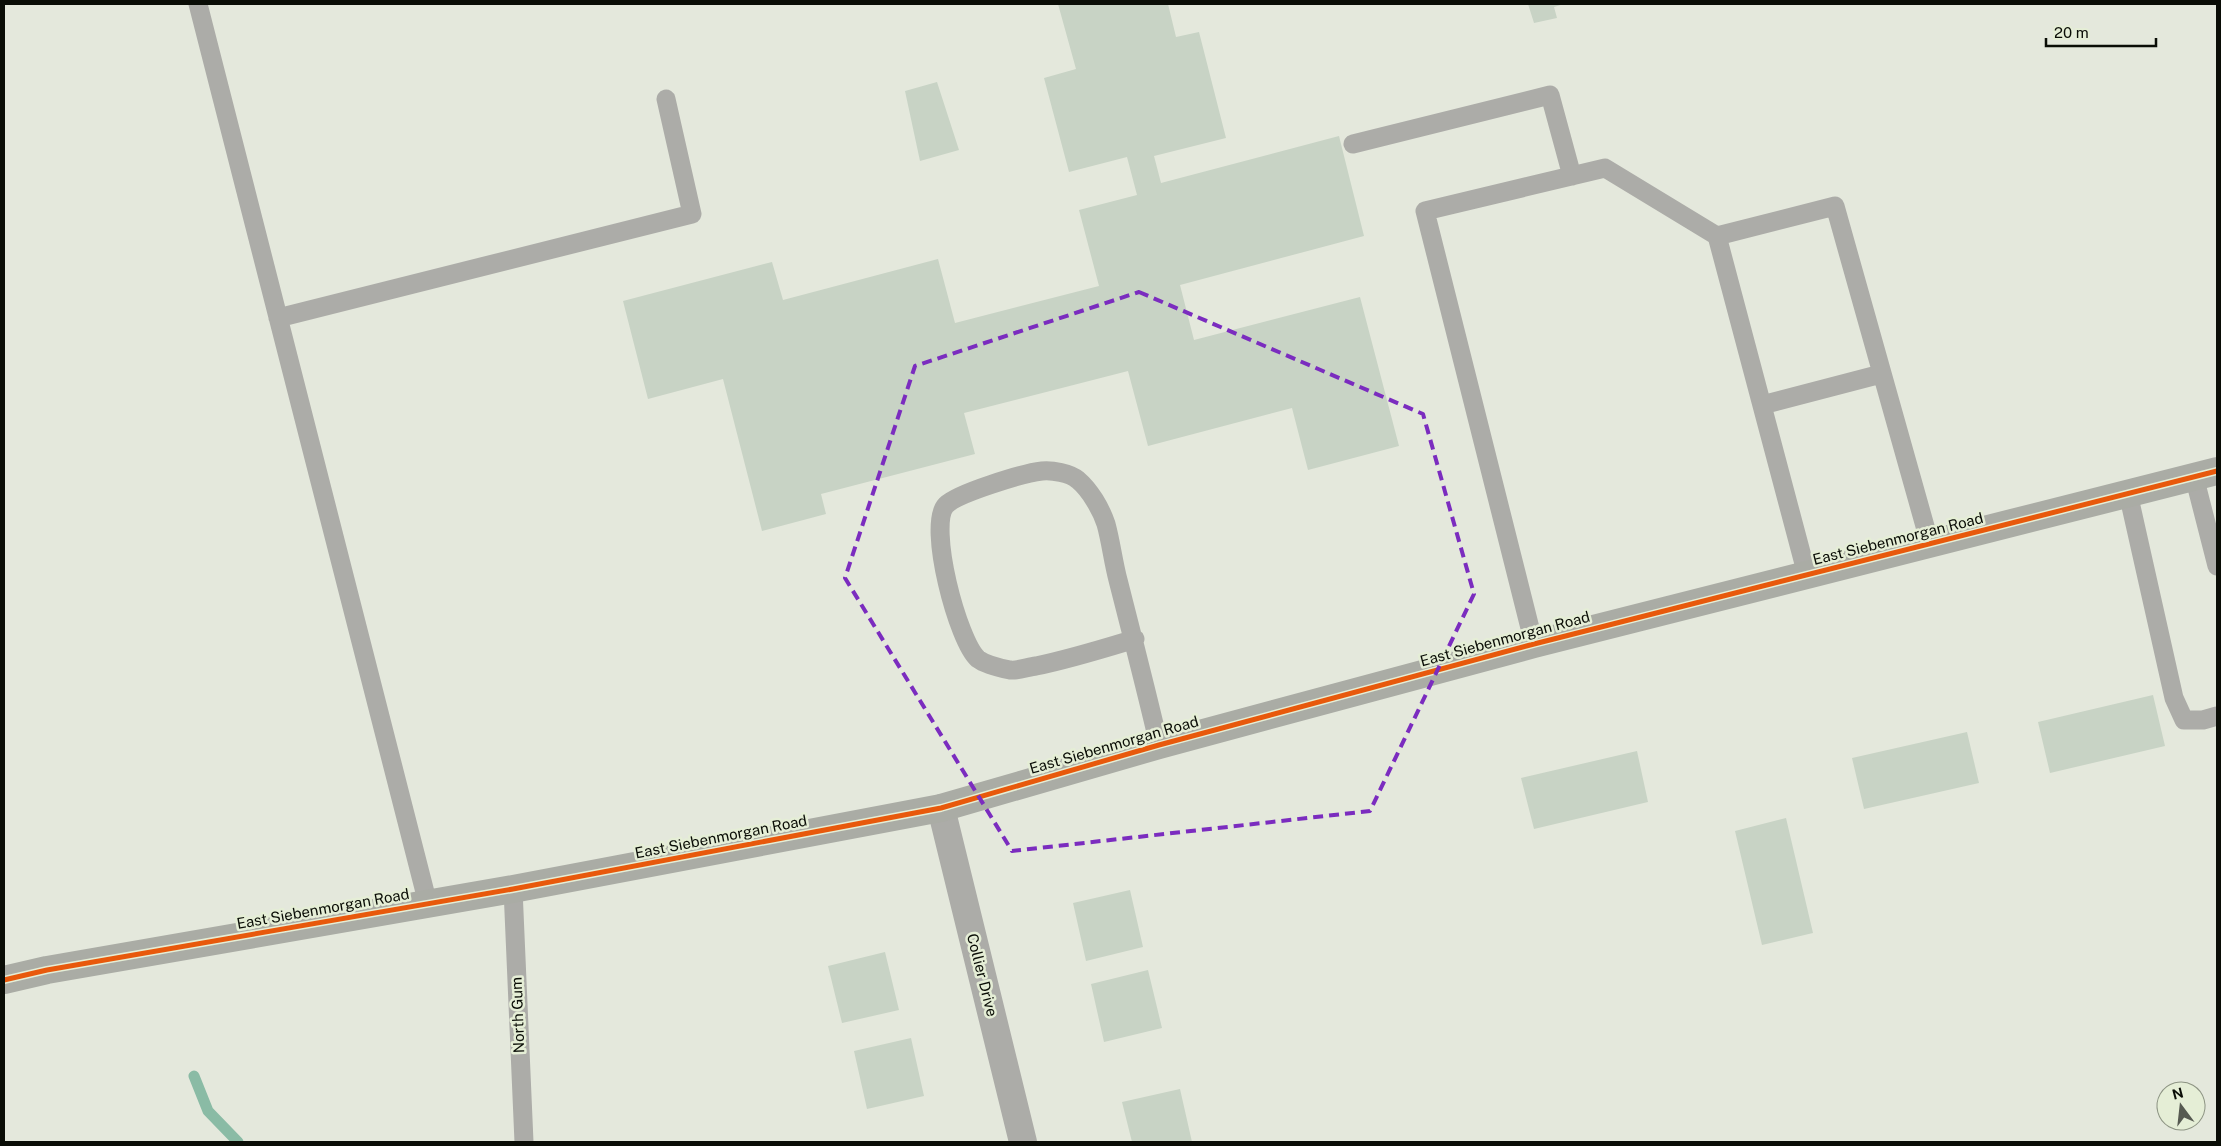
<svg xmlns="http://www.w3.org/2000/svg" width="2221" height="1146" font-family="'Public Sans',sans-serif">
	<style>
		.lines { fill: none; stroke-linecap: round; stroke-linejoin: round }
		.stream { stroke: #8abba5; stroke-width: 11 }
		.building { fill: #c8d3c5 }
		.lane { stroke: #acaca8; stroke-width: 19 }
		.street { stroke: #acaca8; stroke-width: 28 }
		.secondary { stroke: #aaaca5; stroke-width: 28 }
		.cycleway-casing { stroke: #e5eed6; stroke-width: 8 }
		.cycleway { stroke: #e8590c; stroke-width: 5 }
		.marked { fill: none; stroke: #7b2cbf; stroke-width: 4; stroke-dasharray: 10 6; stroke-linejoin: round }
		.labels { text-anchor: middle; stroke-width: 5; stroke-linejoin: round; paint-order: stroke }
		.street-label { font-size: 15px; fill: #0a0d06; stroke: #e5eed6 }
	</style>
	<rect width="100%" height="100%" fill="#e4e8dc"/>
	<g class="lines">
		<path class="stream" d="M194,1076l14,35 30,31"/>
	</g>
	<path class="building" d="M1058,4h110l8,33 23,-5 27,106 -72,18 7,27 178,-47 25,100 -184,49 14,55 166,-43 39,149 -91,24 -16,-62 -144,38 -20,-75 -164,42 11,41 -154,40 5,20 -64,17 -39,-152 -75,20 -25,-98 149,-39 11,38 155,-41 17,64 144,-37 -20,-76 58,-15 -10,-38 -58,15 -25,-94 32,-9z
		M1528,4h36l-10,3 3,11 -23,5z
		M937,82l22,68 -39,11 -15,-70z
		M2153,695l12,51 -115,27 -12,-51z
		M1967,732l12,51 -115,26 -12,-51z
		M1637,751l11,51 -114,27 -13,-51z
		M1786,818l27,115 -51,12 -27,-114z
		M1130,890l13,57 -57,14 -13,-58z
		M885,952l14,58 -57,13 -14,-57z
		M1148,970l14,58 -58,14 -13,-58z
		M911,1038l13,58 -57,13 -13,-58z
		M1180,1089l12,53h-60l-10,-40z"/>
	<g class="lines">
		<path class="lane" d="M198,4l230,900
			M1353,144l197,-49 22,81
			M1717,236l118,-30 95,338
			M278,318l414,-104 -26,-115
			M1762,405l119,-31
			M2194,476l23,90
			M2128,493l46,205 10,22h19l14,-4
			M1135,639c-33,10 -65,20 -99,27 -8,1 -18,5 -26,4 -10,-2 -24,-5 -32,-11 -20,-17 -51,-134 -32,-154 12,-12 78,-32 96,-34 10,-1 28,2 36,9 12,10 23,29 28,44 5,18 7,37 12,56 14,55 28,109 41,165
			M1534,644l-109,-433 180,-43 112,68 90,339
			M513,889l11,253"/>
		<path class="street" d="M941,808l82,334"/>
		<path class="secondary" d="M4,980l43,-10 466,-81 428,-81 218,-63 375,-101 683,-173"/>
		<defs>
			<path id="cycleway" d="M4,980l43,-10 466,-81 428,-81 218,-63 375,-101 683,-173"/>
		</defs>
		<use href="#cycleway" class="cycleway-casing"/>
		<use href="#cycleway" class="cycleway"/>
	</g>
	<path class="marked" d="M1139,292l284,122 51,180 -104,217 -358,40 -167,-273 70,-212z"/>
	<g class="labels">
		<g class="street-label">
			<text transform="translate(1898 539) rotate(-14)" y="5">East Siebenmorgan Road</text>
			<text transform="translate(1505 639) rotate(-15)" y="5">East Siebenmorgan Road</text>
			<text transform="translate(1114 745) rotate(-16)" y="5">East Siebenmorgan Road</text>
			<text transform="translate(721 837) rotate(-11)" y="5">East Siebenmorgan Road</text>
			<text transform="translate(323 909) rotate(-10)" y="5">East Siebenmorgan Road</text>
			<text transform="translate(982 975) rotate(76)" y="5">Collier Drive</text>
			<text transform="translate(518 1015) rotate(-92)" y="5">North Gum</text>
		</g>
	</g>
	<rect width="2221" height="1146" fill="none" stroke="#0a0d06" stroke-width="10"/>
	<g transform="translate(2181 1106) rotate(345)"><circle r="24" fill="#e5eed6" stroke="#8d9483"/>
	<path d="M0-4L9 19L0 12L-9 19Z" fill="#565a51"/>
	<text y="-8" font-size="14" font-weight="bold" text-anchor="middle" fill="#0a0d06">N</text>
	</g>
	<path d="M2046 38v8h110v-8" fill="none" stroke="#0a0d06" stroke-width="2.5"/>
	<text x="2054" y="38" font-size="15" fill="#0a0d06" stroke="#e5eed6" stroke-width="4" paint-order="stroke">20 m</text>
</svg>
